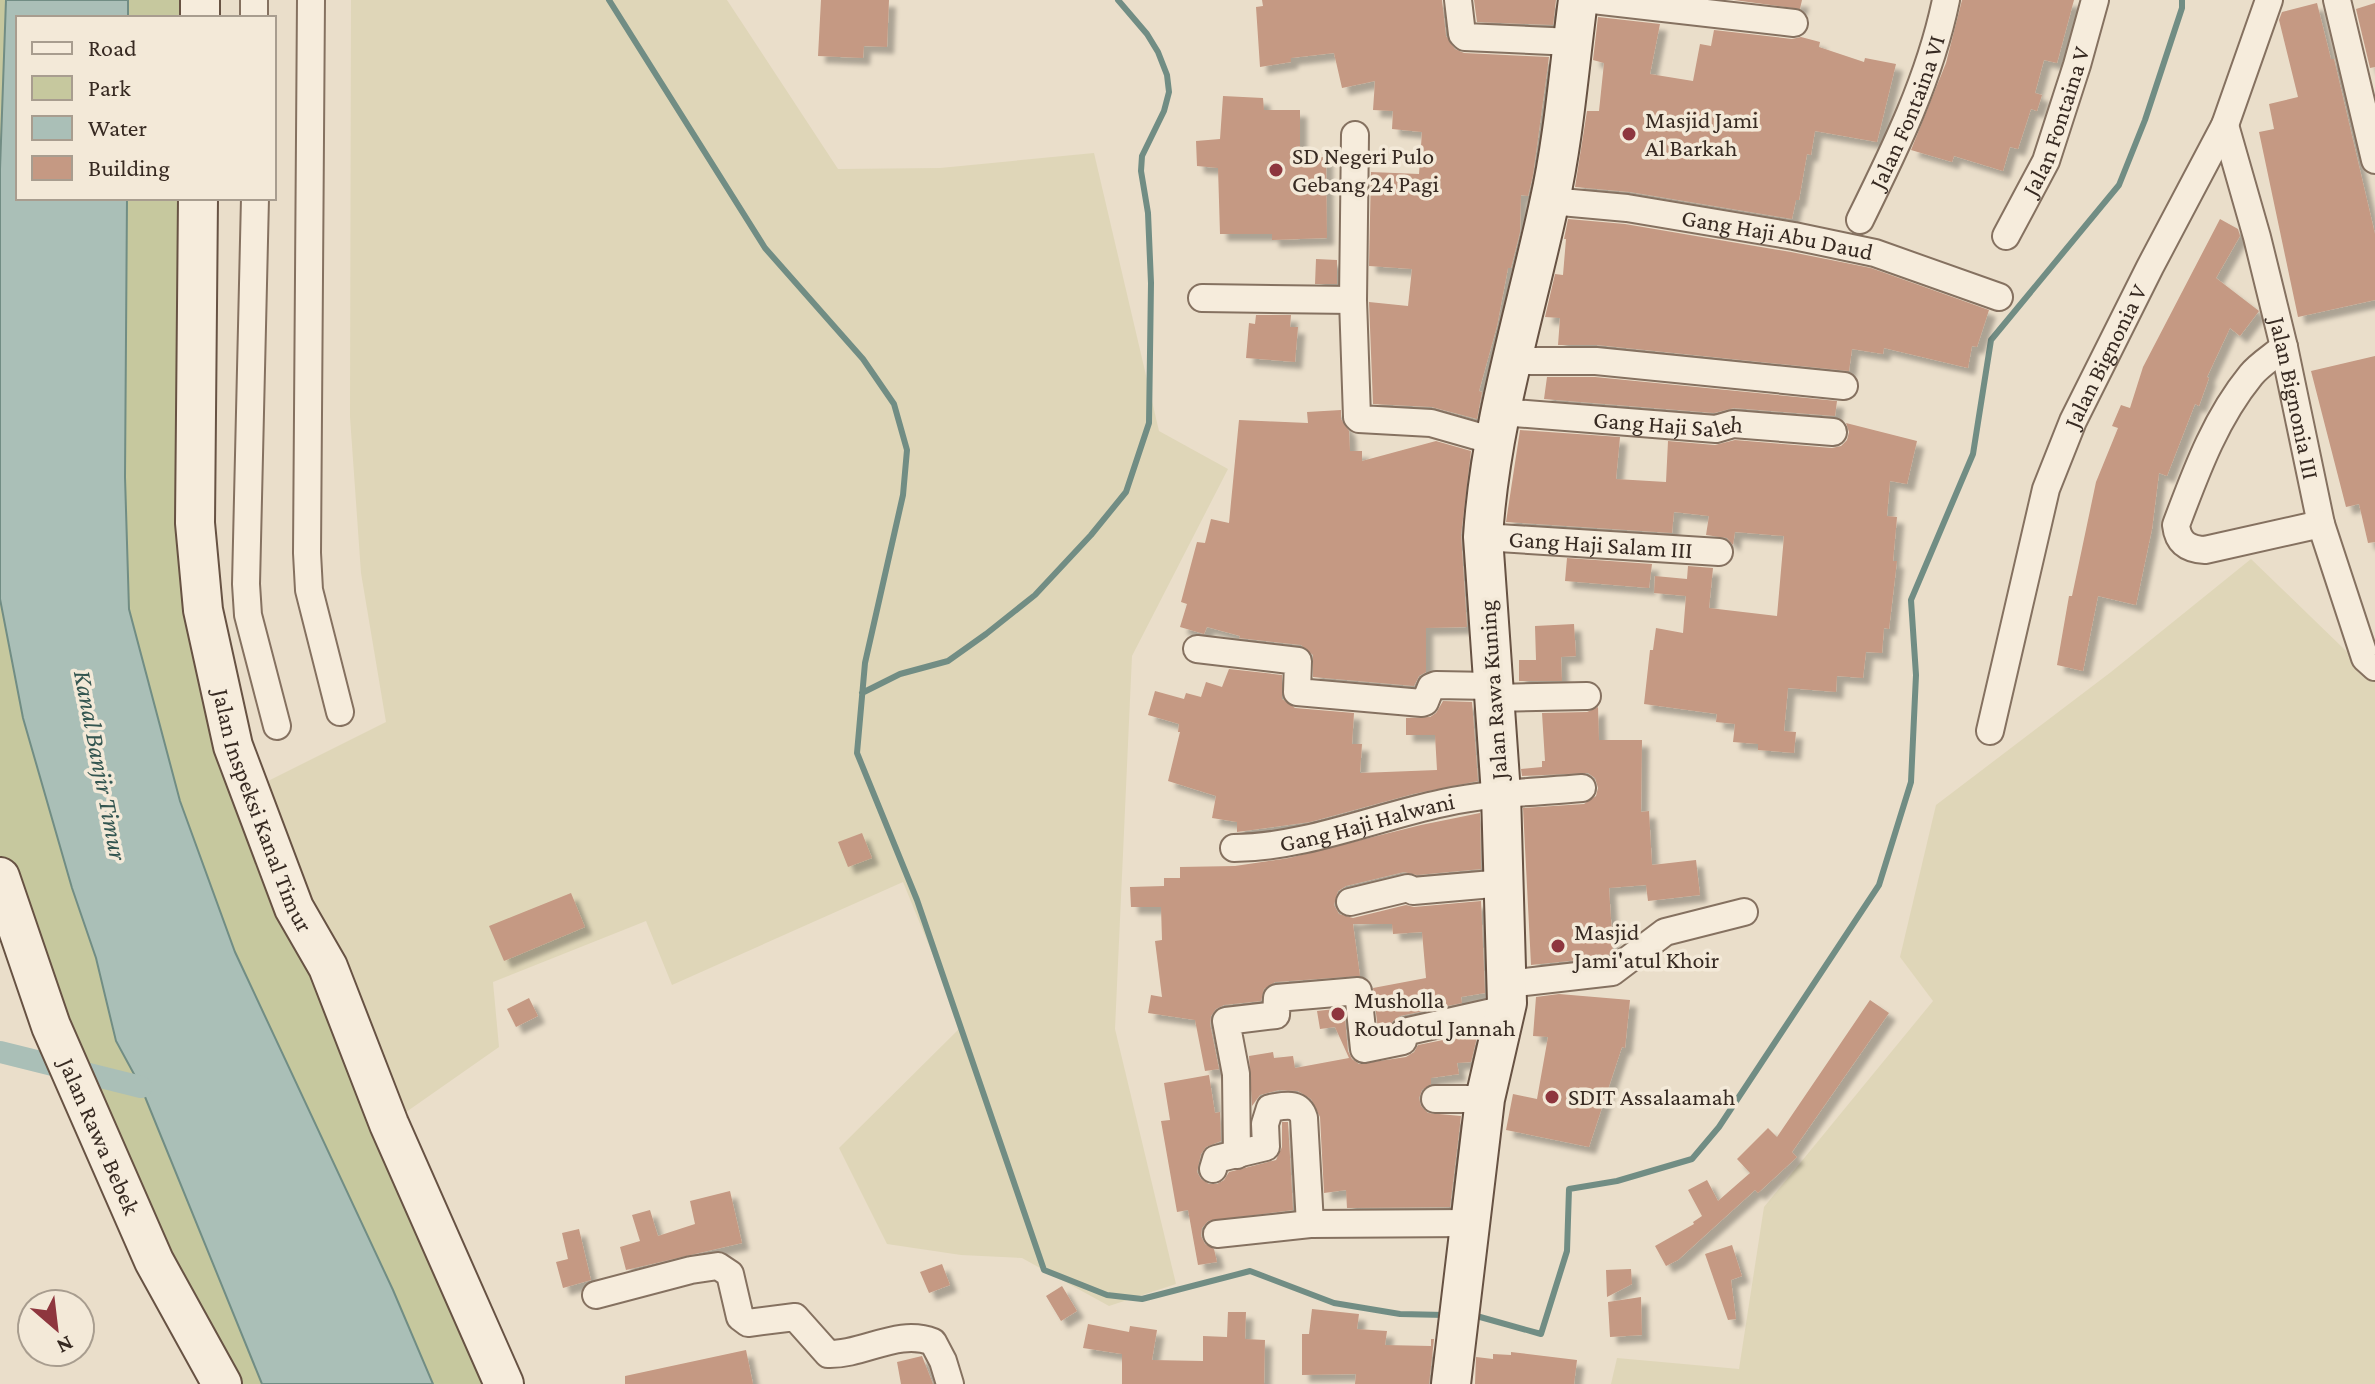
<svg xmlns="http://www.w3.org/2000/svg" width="2375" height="1384" font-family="'Crimson Pro',serif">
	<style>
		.farmland { fill: #dfd6b8 }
		.green { fill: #c6c89e }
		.water { fill: #aabfb7; stroke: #718d84; stroke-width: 2 }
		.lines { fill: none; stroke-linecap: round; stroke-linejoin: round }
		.stream { stroke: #718d84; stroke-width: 6 }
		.canal { stroke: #aabfb7; stroke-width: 22 }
		.building { fill: #c59983; filter: url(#shadow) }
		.street-casing { stroke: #857160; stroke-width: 30 }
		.secondary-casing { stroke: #675243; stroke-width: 42 }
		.street { stroke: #f6ecdc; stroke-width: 26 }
		.secondary { stroke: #f6ecdc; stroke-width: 38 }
		.poi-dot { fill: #8e363e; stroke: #f3e9d8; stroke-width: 3 }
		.labels { text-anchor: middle; stroke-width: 7; stroke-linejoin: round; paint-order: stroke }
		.street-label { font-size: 24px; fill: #372a22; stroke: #f3e9d8 }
		.poi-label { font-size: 24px; fill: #372a22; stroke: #f3e9d8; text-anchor: start }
		.water-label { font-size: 26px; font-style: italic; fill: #335550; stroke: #f3e9d8 }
	</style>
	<defs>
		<filter id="shadow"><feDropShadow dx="7" dy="7" stdDeviation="2" flood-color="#0004"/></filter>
	</defs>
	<rect width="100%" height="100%" fill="#eadeca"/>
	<path class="farmland" d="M351,0h376l111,169 102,-1 154,-15 65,278 69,38 -96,187 -17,373 61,255 -67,22 -87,-48 -61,-3 -74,-11 -48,-96 123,-122 -59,-144 -231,103 -26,-64 -153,61 6,65 -110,77 -141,-333 138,-69 -25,-149 -11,-156z
		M2251,559l124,120v705h-764l6,-26 122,11 25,-162 169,-206 -33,-44 36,-152 175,-133z"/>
	<path class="green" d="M0,0h6l-6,178z
		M128,0h72v18h-72z
		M127,198h71l-3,325 53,267 256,594h-71l-40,-94 -158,-338 -55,-151 -51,-192 -4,-132z
		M0,599l23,119 49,170 24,70 20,83 25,46 121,297h-40l-222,-507z"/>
	<path class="water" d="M6,0h122v18h-110v180h109l-2,279 4,132 51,192 55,151 158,338 40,94h-171l-121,-297 -25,-46 -20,-83 -24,-70 -49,-170 -23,-119v-430z"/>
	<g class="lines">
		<path class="stream" d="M609,0l156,248 98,111 31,45 13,46 -4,45 -38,168 -8,90 60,147 127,370 63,25 35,4 108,-28 84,32 66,11 45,1
			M862,693l38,-19 48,-13 38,-27 49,-39 56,-60 35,-43 23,-69 2,-140 -3,-70 -7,-42 1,-15 22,-45 5,-19 -2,-17 -9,-23 -11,-18 -29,-34
			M1473,1315l68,19 26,-83 2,-62 48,-8 75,-22 27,-32 160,-242 32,-103 5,-107 -5,-75 62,-146 18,-114 128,-155 26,-65 37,-112v-8"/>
		<path class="canal" d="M0,1052l141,35"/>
	</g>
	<path class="building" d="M821,0h68l-2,47 -23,-1 -1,12 -45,-2z
		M1262,0h180l4,36 9,13 9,4 85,4 -16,118 -5,21 -7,-1 -1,37 -9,36h-3l-11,58 -18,65 3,1 -5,27 -45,-12 -59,-3 -4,-102 39,4 4,-37 -43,-3 2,-94 48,2 3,-42 -30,-3 1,-18 -20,-1 2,-29 -33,7 -8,-35 -43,5v4l-31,5 -4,-60 7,-1z
		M1474,0h82l-3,25 -76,-3z
		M1734,0h68l-2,9z
		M1962,0h112l-17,63 -13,-3 -9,33 7,2 -5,16 -6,-2 -13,40 -8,-2 -7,24 -49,-15 -2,6 -41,-12 35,-87z
		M2317,3l14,56h3l41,175v66l-77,17 -39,-185 15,-3 -5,-25 29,-7 -19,-77 3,-8z
		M2375,3v64l-5,1 -14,-59z
		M1598,17l62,7 -10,50 43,7 7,-37 11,2 3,-16 78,9 9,-2 19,5 -1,5 45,15 1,-4 31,6 -19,78 -62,-11 -4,24 -4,-1 -8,46h-3l-4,19 -162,-27 -55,-5 12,-76h12l5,-48 -11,-3z
		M1223,96l40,2 1,12h36v48l26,-1 1,81 -55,2v-6h-52l-2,-66 -21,-2 -1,-25 24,-2z
		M1568,219l57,5 166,28 80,16 118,42 -12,37 -5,-1 -4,22 -84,-20 -1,6 -31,-5 -3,22 -252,-26h-39l2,-27 -15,-1 10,-43 8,1 3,-36h-2z
		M2220,219l18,10 2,7 -24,42 43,33 -19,25 -10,-8 -23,49 2,1 -10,28 -4,-2 -28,72 -8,-3 -7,56 -16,76 -38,-9 -15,75 -26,-6 12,-69h3l24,-114 22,-54 -6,-2 9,-21 9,3 13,-41z
		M1316,259l21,1v24h-22z
		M1256,315h35l-1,12h8l-3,35 -49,-4 3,-35 6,1z
		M2375,356v186l-7,1 -9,-39 -13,3 -35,-136z
		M1547,377h48l242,24 -2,15 -101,-8 -20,5 -170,-14z
		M1341,410v9l8,12 1,20h12v10l74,-20 35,10 -10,84 6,92 -41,1v44l-7,4 -5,10 -101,-9v-22l-12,-10 -62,-7 1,-2 -33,-9 -3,7 -24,-7 7,-23 -6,-2 16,-60 8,1 6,-24 18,4 10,-103 69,3 -1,-11z
		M1846,423l71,18 -10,43 -17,-3 -3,35 10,1 -4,44h4l-8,68 -5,-1 -2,25 -16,-1 -3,26 -26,-2 -1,16 -48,-4 -4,43 12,1 -2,21 -36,-3v-6l-25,-2 2,-18 -19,-2 1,-8 -73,-10 6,-54h3l3,-22 27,5 3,-37 -32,-3 1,-17 32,3 1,-13 25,2 -4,40 68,8 7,-80 -49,-4 -2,13 -6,-7 -21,-3 3,-19 -35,-4 -2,21 -166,-11 14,-92 100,7 -4,42 50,3 2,-41 47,4 20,-5 97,8 9,-2 6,-6 2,-8z
		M1567,558l85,6 -3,24 -84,-7z
		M1574,624l2,32 -15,1 1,24h-43v-21h17l-1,-34z
		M1229,669l53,6v24l13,9 59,5 -2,31h10l-2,29 77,-3 -2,-35h-29v-17l24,-1 6,-4 7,-12 29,1 6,79 -65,13 -103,28 -73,10v-10l-25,-4 4,-22 -48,-15 12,-49h-2l1,-8 -31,-9 7,-24 29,8 2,-6 15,4 5,-15 16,5z
		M1598,707l1,33h43l-1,72 8,-1 3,54 44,-5 4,35 -52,6 -2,-16 -37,3 4,63 -7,6 -75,8 -8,-157 61,-4 12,-8 2,-8 -3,-10 -7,-5 -66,3 -1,-7 21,-2v-6h3l-3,-48 45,-1z
		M1480,813l1,56 -64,6 -13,-3 -58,14 -8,5 -4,14 5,9 14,4 53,-13 8,2 67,-6 4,92 -24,4 1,6 -62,13 -7,5 -4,7 -11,2 -5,-42 53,-10 -4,-46 -29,2 -1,-10h-39l7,52 -85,6 -11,7 -3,12 -37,4 -8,4 -5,7 -1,8 9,45 -14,2 -10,-51 -47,-7 3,-18 11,2 -7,-56 7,-1 -1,-33h-30l-1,-20 34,-1v-8h16v-11l55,-1 54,-8 132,-33z
		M862,833l10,25 -24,9 -10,-25z
		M571,893l14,34 -81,34 -15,-35z
		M1559,994l71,6 -5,48 -3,-1 -33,100 -83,-17 7,-36 24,5 11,-62 -15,-1 3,-39z
		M529,998l9,18 -22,11 -9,-18z
		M1870,1000l19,13 -97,139 5,5 -39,36 -3,-3 -77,70 -12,6 -11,-20 39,-22 -1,-2 9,-6 -14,-26 19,-10 11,21 32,-28 -13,-14 31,-31 9,9z
		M1344,1008l4,43 4,8 7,5 47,-7 8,-5 4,-7 60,-12 -7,29 -14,1 2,11 -28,4v6l-9,6 -3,8 2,8 7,7 33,3 -11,91 -103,1 -1,-18 -22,3 -4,-76 -9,-18 -13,-8 -19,-1 -19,5 -8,11 -3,-50 24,-4 1,6 19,-2 2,12 54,-10 -14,-31 -15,2 -3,-18z
		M1209,1075l6,38 5,-1 1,29 -15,6 -5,7 -4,18 4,7 8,5h8l7,-4 5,-8 47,-12 6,-13v-25h6l5,88 -85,11 -6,7 -1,8 4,8 9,5 3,13 -19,3 -10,-55 -11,2 -16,-91 9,-1 -6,-37z
		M730,1191l12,52 -116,27 -6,-23 20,-6 -8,-26 18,-5 8,26 37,-12 -5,-23z
		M579,1229l12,51 -28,8 -7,-26 12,-3 -6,-26z
		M1732,1245l10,31 -11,4 5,39 -8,1 -23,-66z
		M942,1264l8,21 -21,8 -9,-21z
		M1631,1269l1,15 -25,13 -1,-27z
		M1062,1286l15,25 -16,10 -15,-25z
		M1641,1297l1,38 -32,2 -2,-35z
		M1312,1309l47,5 -2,15 30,2 -2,14 46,1v-7h3l-5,45h-74l1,-10 -54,1v-41h7z
		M1228,1312h18l-1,27 20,1 -1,44h-142v-30l-39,-6 5,-24 41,8 1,-6 27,4 -5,30 51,1v-25l24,1z
		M746,1350l7,34h-128v-8z
		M1511,1352l66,8 -3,24h-99l1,-27 17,2v-5l18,1z
		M922,1356l11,28h-32l-4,-22z"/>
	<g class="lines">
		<defs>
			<g id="street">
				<path d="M254,0v18"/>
				<path d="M311,0l-4,553 2,37 31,122"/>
				<path d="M1458,0l4,34 3,3 108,5"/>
				<path d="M1593,0l201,23"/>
				<path d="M2337,0l38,160"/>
				<path id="s1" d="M2225,125l32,112 27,110 37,177 44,134 10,9"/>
				<path d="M1355,135l-2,165 4,117 2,2 72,4 63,18"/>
				<path d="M255,198l-9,386 2,31 29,111"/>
				<path id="s2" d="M1550,201l77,7 167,28 81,17 124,44"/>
				<path id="s3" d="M1860,220c35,-71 70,-142 86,-220"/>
				<path id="s4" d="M2006,236l40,-75 31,-96 18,-65"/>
				<path d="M1202,298l151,2"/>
				<path d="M2284,347c-10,9 -24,17 -33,28 -36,44 -55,97 -75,150 2,18 12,24 29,25l116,-26"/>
				<path d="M1513,361h83l248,25"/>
				<path id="s5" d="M1501,412l215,17 17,-5 100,8"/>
				<path id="s6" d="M1483,537l236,15"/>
				<path d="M1197,649l101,12 -1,31 125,11 3,-1 6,-15 5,-2 56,1"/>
				<path d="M1493,698l94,-2"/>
				<path id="s7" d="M1990,731l56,-242 27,-68 77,-154 75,-142 44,-125"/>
				<path id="s8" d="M1234,848c72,-1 139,-30 209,-45 45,-10 93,-11 139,-15"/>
				<path d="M1350,902l58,-14 5,3 91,-8"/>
				<path d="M1508,984l104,-12 53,-40 79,-20"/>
				<path d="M1435,1099h50"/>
				<path d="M1237,1155l-1,-81 -10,-53 50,-6 1,-17 81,-7 6,58 39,-8 1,-9 102,-23"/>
				<path d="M1213,1169l3,-10 50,-12 -1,-23 5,-16c14,-2 29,-7 34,10l6,106"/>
				<path d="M1217,1234l93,-10 160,-1"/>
				<path d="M596,1295l95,-25 27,-4 12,8 10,43 8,6 47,-6 33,37c36,1 70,-26 105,-12l10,19 7,23"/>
			</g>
			<g id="secondary">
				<path d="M200,18v-18"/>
				<path id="s9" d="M198,198l-3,325 8,87 30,136 61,162 34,59 61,157 115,260"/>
				<path id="s10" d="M0,877l51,149 103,235 68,123"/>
				<path d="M1451,1384l34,-285 22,-96 -6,-209 -18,-257c7,-113 42,-222 66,-333 15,-66 20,-136 29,-204"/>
			</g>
		</defs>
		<use href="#street" class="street-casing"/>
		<use href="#secondary" class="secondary-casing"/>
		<use href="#street" class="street"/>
		<use href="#secondary" class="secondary"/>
	</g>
	<g class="poi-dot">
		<circle cx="1629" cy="134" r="8"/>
		<circle cx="1276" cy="170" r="8"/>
		<circle cx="1558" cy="946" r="8"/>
		<circle cx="1338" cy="1014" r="8"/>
		<circle cx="1552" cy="1097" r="8"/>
	</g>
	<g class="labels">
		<g class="street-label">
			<text dy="8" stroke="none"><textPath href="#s3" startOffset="118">Jalan Fontaina VI</textPath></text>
			<text dy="8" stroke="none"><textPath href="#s4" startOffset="126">Jalan Fontaina V</textPath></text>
			<text dy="8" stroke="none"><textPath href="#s2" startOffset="230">Gang Haji Abu Daud</textPath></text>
			<text dy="8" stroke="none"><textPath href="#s7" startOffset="394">Jalan Bignonia V</textPath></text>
			<text dy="8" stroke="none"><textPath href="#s1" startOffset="282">Jalan Bignonia III</textPath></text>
			<text dy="8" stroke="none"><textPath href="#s5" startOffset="168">Gang Haji Saleh</textPath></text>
			<text dy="8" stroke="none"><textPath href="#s6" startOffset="118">Gang Haji Salam III</textPath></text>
			<text transform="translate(1493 690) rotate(-94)" y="8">Jalan Rawa Kuning</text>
			<text dy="8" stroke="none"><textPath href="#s9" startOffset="622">Jalan Inspeksi Kanal Timur</textPath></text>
			<text dy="8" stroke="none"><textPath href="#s8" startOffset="136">Gang Haji Halwani</textPath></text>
			<text dy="8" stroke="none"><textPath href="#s10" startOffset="278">Jalan Rawa Bebek</textPath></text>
		</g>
		<g class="poi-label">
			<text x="1645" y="128">Masjid Jami<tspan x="1645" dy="28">Al Barkah</tspan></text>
			<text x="1292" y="164">SD Negeri Pulo<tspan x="1292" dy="28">Gebang 24 Pagi</tspan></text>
			<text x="1574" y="940">Masjid<tspan x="1574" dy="28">Jami'atul Khoir</tspan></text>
			<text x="1354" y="1008">Musholla<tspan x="1354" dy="28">Roudotul Jannah</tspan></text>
			<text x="1568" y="1105">SDIT Assalaamah</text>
		</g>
		<g class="water-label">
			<text transform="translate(101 765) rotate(79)" y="9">Kanal Banjir Timur</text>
		</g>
	</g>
	<rect x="16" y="16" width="260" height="184" fill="#f3e9d8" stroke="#a89d8f" stroke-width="2"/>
	<rect x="32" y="42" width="40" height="12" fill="#f6ecdc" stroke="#a89d8f" stroke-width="2"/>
	<text x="88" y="56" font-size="24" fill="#372a22">Road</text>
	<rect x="32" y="76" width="40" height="24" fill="#c6c89e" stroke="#a89d8f" stroke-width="2"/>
	<text x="88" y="96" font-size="24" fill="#372a22">Park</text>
	<rect x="32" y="116" width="40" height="24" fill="#aabfb7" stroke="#a89d8f" stroke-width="2"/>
	<text x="88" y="136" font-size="24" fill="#372a22">Water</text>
	<rect x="32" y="156" width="40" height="24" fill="#c59983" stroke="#a89d8f" stroke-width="2"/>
	<text x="88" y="176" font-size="24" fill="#372a22">Building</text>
	<g transform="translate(56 1328) rotate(152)"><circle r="38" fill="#f3e9d8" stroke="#a89d8f" stroke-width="2"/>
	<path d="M0-6L14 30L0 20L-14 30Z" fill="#8e363e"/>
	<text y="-12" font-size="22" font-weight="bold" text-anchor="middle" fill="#372a22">N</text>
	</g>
</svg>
